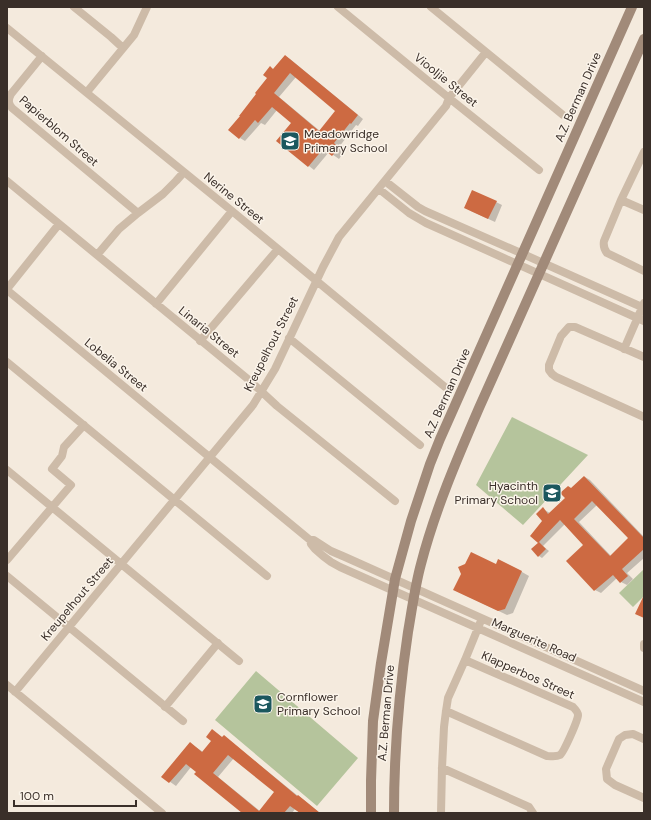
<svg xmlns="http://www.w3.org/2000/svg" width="651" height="820" font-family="'DM Sans',sans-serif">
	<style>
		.green { fill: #b5c49c }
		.shadow { fill: #0003; fill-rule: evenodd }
		.building { fill: #cd6a42; fill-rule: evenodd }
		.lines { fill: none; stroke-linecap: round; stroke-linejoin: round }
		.street { stroke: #cdbba8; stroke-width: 8 }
		.secondary { stroke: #a18a79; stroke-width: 10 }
		.labels { text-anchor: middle; stroke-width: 3; stroke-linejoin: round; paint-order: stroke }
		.street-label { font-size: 12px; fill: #3a2f29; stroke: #fbf4ea }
		.poi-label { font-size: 12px; fill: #3a2f29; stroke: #fbf4ea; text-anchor: start }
	</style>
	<rect width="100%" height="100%" fill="#f4eadd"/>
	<path class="green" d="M512,417l76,38 -65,70 -47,-40z
		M644,569v27l-11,11 -14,-14z
		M256,671l102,87 -41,48 -102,-86z"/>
	<path class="shadow" d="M285,56l5,3 73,60 -5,7 -2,-1 -17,22 5,5 -5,7 -10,-7 -15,18 -5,-4 -31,-25 15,-19 -16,-12 -12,15 -4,-2 -16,18 -5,-3 18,-44 16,-24zM296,77l41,33 -17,21 -41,-34z
		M496,202l6,3 -7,17 -24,-11z
		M585,477l5,3 54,57v21l-17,15 6,6 -6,6 -6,-3 -4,-4 -16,15 -6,-3 -10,-45 -20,-21 -22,22 6,5 -7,7 -3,-2v-13l-1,-1 6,-21 -1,-12 7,4 16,-15 6,-9zM597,505l32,33 -18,18 -32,-34z
		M497,565l25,7 7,4 -16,37 -6,2 -44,-21z
		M212,730l11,8 6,2 69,56 6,4 16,13h-20l-5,-4 -3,4h-49l-52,-46 -15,19 -13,-9 27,-34 13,9 9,-11zM234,758l41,34 -15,19 -42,-34z"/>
	<path class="building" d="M285,55l73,60 -7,9 -1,-1 -16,20 5,5 -7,8 -9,-7 -15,18 -32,-26 15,-18 -19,-16 -14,16 -3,-3 -16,19 -11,-9 12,-14h-1l17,-22 -1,-1 12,-15 -4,-3 7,-9 3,3zM290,73l45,38 -16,20 -45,-38z
		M472,190l25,11 -9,18 -24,-11z
		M584,476l60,62v11l-22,20 6,7 -8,7 -7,-8 -19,16 -28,-30 17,-16 -23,-25 -22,23 -8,-7 12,-15 -6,-7 7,-7 5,7 17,-16 -5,-5 8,-7 3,2zM592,501l36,37 -18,18 -36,-37z
		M539,542l7,7 -8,8 -7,-8z
		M471,552l25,12 2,-5 24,12 -17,38 -7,2 -45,-21 8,-16 -3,-7 7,-3z
		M644,595v23l-9,-4z
		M212,729l10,8 2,-2 73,61 1,-1 22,18h-20l-10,-7 -6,7h-42l-48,-39 2,-2 -10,-8 -17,19 -8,-6 29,-35 12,10 9,-11 -5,-4zM228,755l46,37 -15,19 -46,-38z"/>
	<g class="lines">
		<path class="street" d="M74,7l37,30 12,11
			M338,7l111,91 90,72
			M431,7l132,108
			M7,28l225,183 213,176
			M42,56l-31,38c-3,6 -3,9 1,14l126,105
			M87,92l47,-57 13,-28
			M644,152l-23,48 -17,41c-1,5 0,8 3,12l37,18
			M7,181l242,199 28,26 118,95
			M385,181l33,26 7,4 98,43 121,54
			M379,189l30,24 17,10 218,98
			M621,200l23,10
			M97,255l22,-26 19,-16 25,-19 13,-13 8,-9
			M7,289l52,-65
			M7,290l303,250 1,4 4,5 8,7 8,6 9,5 304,135
			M156,304l76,-93
			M289,338l131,107
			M200,341l78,-92
			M624,349l20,-46
			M644,357l-69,-30h-6l-8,9 -12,29v5l3,4 4,3 88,40
			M7,362l260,214
			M7,470l232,191
			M310,540h4l17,11 14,6 299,134
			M7,560l64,-75 -19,-16 10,-13 2,-9 20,-22
			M7,576l176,145
			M644,644v4
			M7,685l155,128
			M15,692l238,-287 22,-36 48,-102 16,-30 102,-125 5,-6 3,-8 37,-46
			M165,707l53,-64
			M446,711l101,45c5,0 9,1 13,-1 4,-3 18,-35 18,-40 0,-3 -3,-6 -5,-8l-108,-47
			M644,739l-11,-5 -8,1 -6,4 -13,30 1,10 8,6 29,13
			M442,768l87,39 4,6
			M441,813l1,-45 2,-41 2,-16 2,-13 17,-38 15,-37"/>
		<path class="secondary" d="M371,813v-32l2,-60 8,-58 14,-84 16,-58 19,-57 10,-25 192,-432
			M394,813c0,-61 5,-121 14,-181 4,-23 7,-46 13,-68 14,-54 36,-105 58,-156l165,-369"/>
	</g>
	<defs>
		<symbol id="school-square" viewBox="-11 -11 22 22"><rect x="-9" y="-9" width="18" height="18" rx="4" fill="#1b575e" stroke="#fbf4ea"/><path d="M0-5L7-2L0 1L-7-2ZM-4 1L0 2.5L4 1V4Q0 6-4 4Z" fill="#fff"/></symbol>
	</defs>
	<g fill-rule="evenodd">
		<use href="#school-square" x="279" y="130" width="22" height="22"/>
		<use href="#school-square" x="541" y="482" width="22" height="22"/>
		<use href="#school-square" x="252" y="693" width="22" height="22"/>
	</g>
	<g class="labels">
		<g class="street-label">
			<text transform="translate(446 80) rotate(39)" y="4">Viooljie Street</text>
			<text transform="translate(578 97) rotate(-66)" y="4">A.Z. Berman Drive</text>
			<text transform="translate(59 131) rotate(41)" y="4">Papierblom Street</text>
			<text transform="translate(234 198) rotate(39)" y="4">Nerine Street</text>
			<text transform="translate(209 332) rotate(39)" y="4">Linaria Street</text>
			<text transform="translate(271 344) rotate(-63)" y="4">Kreupelhout Street</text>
			<text transform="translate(116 365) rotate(39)" y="4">Lobelia Street</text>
			<text transform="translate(447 393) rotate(-66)" y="4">A.Z. Berman Drive</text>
			<text transform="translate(77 599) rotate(-50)" y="4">Kreupelhout Street</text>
			<text transform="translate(534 640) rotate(24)" y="4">Marguerite Road</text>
			<text transform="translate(528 675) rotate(24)" y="4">Klapperbos Street</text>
			<text transform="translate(386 713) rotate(-85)" y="4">A.Z. Berman Drive</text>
		</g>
		<g class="poi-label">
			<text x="304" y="138">Meadowridge<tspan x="304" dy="14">Primary School</tspan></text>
			<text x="538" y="490" text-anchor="end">Hyacinth<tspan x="538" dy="14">Primary School</tspan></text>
			<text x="277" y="701">Cornflower<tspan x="277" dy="14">Primary School</tspan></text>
		</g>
	</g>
	<rect width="651" height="820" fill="none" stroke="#3a2f29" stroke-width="16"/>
	<path d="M14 800v6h122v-6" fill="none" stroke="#3a2f29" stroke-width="2"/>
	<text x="20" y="800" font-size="12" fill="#3a2f29" stroke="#fbf4ea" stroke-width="3" paint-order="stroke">100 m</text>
</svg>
